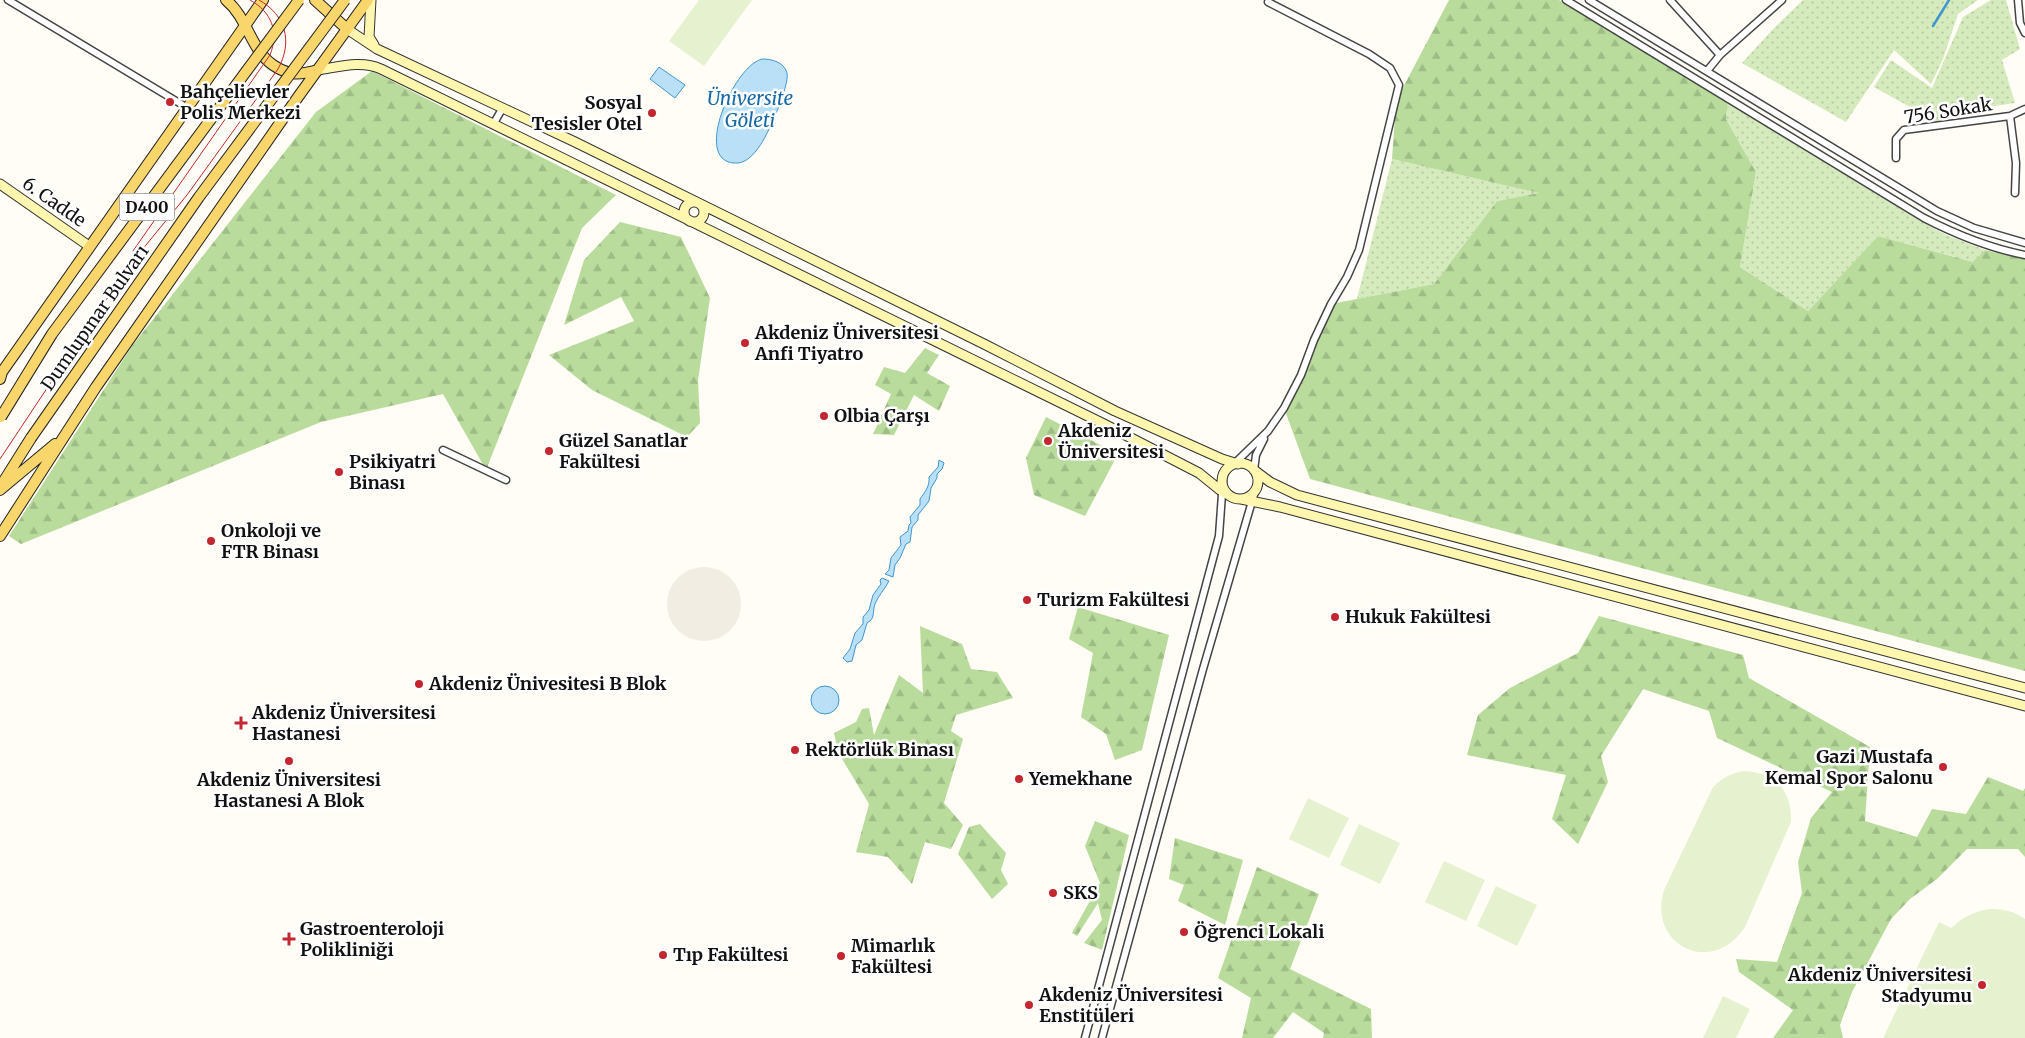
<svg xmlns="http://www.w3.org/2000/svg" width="2025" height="1038" font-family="Merriweather,serif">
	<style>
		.grass { fill: url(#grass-dots) }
		.forest { fill: url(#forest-firs) }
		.pitch { fill: #e6f2cf }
		.plaza { fill: #f1ede2 }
		.water { fill: #b9e0f7; stroke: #3f96cf }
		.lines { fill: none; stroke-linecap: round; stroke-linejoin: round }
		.stream { stroke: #3f96cf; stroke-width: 2.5 }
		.street-casing { stroke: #444; stroke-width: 9 }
		.secondary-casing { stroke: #333; stroke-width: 11 }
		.primary-casing { stroke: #222; stroke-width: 12 }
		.street { stroke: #fff; stroke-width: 6 }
		.secondary { stroke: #fff6b0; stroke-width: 9 }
		.primary { stroke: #f9d66b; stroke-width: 10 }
		.tram { stroke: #c4262e; stroke-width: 1 }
		.primary-bridge-casing { stroke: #222; stroke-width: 12; stroke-linecap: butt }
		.primary-bridge { stroke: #f9d66b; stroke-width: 10 }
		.poi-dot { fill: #c4262e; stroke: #fff; stroke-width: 2 }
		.labels { text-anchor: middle; stroke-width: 5; stroke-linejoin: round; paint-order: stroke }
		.shield { fill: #fff; stroke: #585858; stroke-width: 1 }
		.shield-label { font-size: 16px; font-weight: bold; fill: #111 }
		.poi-label { font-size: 18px; font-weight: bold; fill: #111; stroke: #fff; text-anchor: start }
		.street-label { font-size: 18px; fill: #111; stroke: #fff }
		.water-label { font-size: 19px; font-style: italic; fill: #1768a6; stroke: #fff }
	</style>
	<defs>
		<pattern id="grass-dots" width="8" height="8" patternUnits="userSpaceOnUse" patternTransform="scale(1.25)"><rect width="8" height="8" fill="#d5ebbd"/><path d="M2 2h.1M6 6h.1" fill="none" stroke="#b6c8a1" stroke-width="1.8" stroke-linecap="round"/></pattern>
		<pattern id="forest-firs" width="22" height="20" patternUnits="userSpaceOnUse" patternTransform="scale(1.25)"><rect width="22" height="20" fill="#b9dc9c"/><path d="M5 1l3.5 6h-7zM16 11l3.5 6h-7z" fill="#9ebc85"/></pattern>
	</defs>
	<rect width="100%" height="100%" fill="#fffdf5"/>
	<path class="grass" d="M1803,0h175l-20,14 -15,45 -12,25 -37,-34 -48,72 -104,-59 32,-35z
		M1991,0h15l14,49 -18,11 13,43 -48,7 -30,12 -63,-35 17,-27 41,28 31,-71z
		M1728,102l198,122 18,10 41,16 -11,12 -96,-26 -70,75 -68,-44 16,-95 -30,-53z
		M1392,159l149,34 -44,8 -63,83 -77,15z"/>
	<path class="forest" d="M1449,0h110l169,102 -2,17 30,53 -16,95 68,44 70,-75 95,26 12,-12 40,9v412l-715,-192 -26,-71 47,-104 103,-20 63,-83 42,-8 -147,-34 4,-58z
		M372,71l244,124 -34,33 -96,242 -43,-76 -122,28 -300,122 -12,-8 123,-190 184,-234z
		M620,222l61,15 29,61 -12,82 2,43 -13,14 -95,-47 -43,-35 85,-34 -13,-24 -57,28 20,-65z
		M925,348l14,7 -12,18 23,13 -11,25 -25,-16 -20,40 -21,-1 18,-40 -16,-9 9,-18 21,6z
		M1046,417l72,37 -33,62 -51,-21 -8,-37z
		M1078,607l91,28 -27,115 -27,10 -9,-26 -25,-17 12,-64 -24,-14z
		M1599,616l144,39 6,23 121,69 -5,74 52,16 15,-28 34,5 22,-37 35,14 2,-3v69l-7,-8h-51l-30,30 -27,20 -19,20 -39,73 -12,33 3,13h-70l20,-28 -54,-38 -3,-13 41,3 25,-69 -4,-31 13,-44 21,-26 -115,-54 -8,-27 -66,-22 -42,67 7,26 -30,62 -26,-25 14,-44 -99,-20 11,-40 32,-27 68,-35z
		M920,626l42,18 9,25 26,3 16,26 -57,17 -5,16 12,8 -19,64 19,22 -12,24 -26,-7 -13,42 -24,-27 -32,-5 13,-48 -31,-52 -4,-19 22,-11 6,-13 7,-1 5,27 25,-60 24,18z
		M1095,821l34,14 -27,115 -18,-7 18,-23 -4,-17 -21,33 -5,-3 28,-50 -15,-37z
		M980,824l26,29 -5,17 7,14 -16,15 -34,-45 11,-27z
		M1175,838l68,22 -18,65 -47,-24 6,-16 -15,-6z
		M1257,867l62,27 -29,75 81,40 1,29h-49l1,-5 -31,-21 -20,26h-31l9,-40 -33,-20z"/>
	<path class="pitch" d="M699,0h53l-48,66 -35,-25z
		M1743,771c32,1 49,19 48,51l-46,105c-32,50 -98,19 -81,-37l49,-103c9,-9 17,-13 30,-16z
		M1308,798l41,20 -20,40 -40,-19z
		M1359,824l41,19 -20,41 -40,-19z
		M1444,861l41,19 -19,41 -41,-19z
		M1496,886l41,19 -20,41 -40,-20z
		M1989,909c14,0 25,2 36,10v119h-142l56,-116 12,6c12,-11 22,-16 38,-19z
		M1723,996l27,13 -14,29h-33z"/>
	<path class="plaza" d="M667 604a37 37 0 1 1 74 0a37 37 0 1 1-74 0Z"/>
	<path class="water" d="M762,59c10,0 22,3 25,14 3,12 -20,64 -28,74 -5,7 -12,15 -21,16 -48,3 -5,-97 24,-104z
		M659,67l26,18 -10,13 -25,-19z
		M939,460l5,3 -2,6 -5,5v4l-6,10 -2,13 -11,14v5l-6,7 -2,15 -4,2 -6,14 -5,7 -2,12 -8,-3 4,-4 2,-12 10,-13 -1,-8 8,-6 1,-6 2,-2 -1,-6 10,-12v-6c5,-7 10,-13 9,-22l9,-10z
		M882,578l7,3c-4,8 -11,15 -14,23 -3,8 1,14 -8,19l-5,17 -6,5 -4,16 -5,1 -4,-4 7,-9 5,-16 8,-9v-7l6,-7 4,-15 8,-11 -1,-4z
		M811 700a14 14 0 1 1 28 0a14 14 0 1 1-28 0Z"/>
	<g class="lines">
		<path class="stream" d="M1933,26l16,-26"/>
		<defs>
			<path id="street" d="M8,0l178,107
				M1566,0l358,218c33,17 65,30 101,37
				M1589,0l348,211 37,17 51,15
				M1670,0l50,55
				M2018,0l2,23 5,10
				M1707,71l13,-16 62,-55
				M2010,116l6,47 -1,30
				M494,123l8,-14
				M1896,158v-19l8,-9 106,-14 15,-7
				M443,450l63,30
				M1234,464l34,-33 16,-23 17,-33 13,-35 17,-36 16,-27 12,-27 40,-165 -9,-17 -21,-14 -101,-52
				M1254,470l2,-15 8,-16
				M1085,1038l134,-502 4,-56
				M1102,1038l101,-369 52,-178"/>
			<path id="secondary" d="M371,0l-2,37 5,8
				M347,29l30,20 198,93 409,202 131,67 107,48 16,5
				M318,70c21,-3 43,-10 63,-1l723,355 95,49 21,17 10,6
				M0,184l89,62
				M684 212a10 10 0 1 1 20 0a10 10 0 1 1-20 0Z
				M1222 481a18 18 0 1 1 36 0a18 18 0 1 1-36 0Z
				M1254,470l16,12 27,13 728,193
				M1241,499l39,8 745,199"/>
			<path id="primary" d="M226,0c22,18 24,49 47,65 16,11 27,10 45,5
				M315,0l32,29
				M0,379l2,-7 261,-372
				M2,484l29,-46
				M0,490l55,-46
				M0,536l96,-149 202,-290 70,-97"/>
		</defs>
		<use href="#street" class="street-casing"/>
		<use href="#secondary" class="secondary-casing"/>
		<use href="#primary" class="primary-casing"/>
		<use href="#street" class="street"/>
		<use href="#secondary" class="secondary"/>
		<use href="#primary" class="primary"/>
		<path class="tram" d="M133,251l137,-196c9,-23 2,-43 -20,-55
			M0,459l97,-146 40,-57 50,-61 91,-126c15,-27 8,-54 -19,-69"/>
		<defs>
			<path id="primary-bridge" d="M1,417l51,-83 247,-334
				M31,438l168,-241 146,-197"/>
		</defs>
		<use href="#primary-bridge" class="primary-bridge-casing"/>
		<use href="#primary-bridge" class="primary-bridge"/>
	</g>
	<g class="poi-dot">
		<circle cx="170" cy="102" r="5"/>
		<circle cx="652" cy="113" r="5"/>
		<circle cx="745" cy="343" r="5"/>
		<circle cx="824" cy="416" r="5"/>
		<circle cx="1048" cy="441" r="5"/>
		<circle cx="549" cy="451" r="5"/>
		<circle cx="339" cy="472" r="5"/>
		<circle cx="211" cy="541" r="5"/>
		<circle cx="1027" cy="600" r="5"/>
		<circle cx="1335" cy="617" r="5"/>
		<circle cx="419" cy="684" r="5"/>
		<path d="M238.5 715.5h5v5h5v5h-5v5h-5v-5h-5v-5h5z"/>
		<circle cx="795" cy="750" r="5"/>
		<circle cx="289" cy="761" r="5"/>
		<circle cx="1943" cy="767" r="5"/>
		<circle cx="1019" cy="779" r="5"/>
		<circle cx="1053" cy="893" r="5"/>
		<circle cx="1184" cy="932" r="5"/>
		<path d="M286.5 931.5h5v5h5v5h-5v5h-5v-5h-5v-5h5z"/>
		<circle cx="663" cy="955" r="5"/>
		<circle cx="841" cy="956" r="5"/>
		<circle cx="1982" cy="985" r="5"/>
		<circle cx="1029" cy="1005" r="5"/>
	</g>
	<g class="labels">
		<rect class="shield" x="119.5" y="193.5" width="55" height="27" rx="4"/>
		<g class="shield-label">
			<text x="147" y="213">D400</text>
		</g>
		<g class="poi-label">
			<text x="180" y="98">Bahçelievler<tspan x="180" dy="21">Polis Merkezi</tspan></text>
			<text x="642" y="109" text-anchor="end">Sosyal<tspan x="642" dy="21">Tesisler Otel</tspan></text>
			<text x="755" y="339">Akdeniz Üniversitesi<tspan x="755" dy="21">Anfi Tiyatro</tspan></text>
			<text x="834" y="422">Olbia Çarşı</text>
			<text x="1058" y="437">Akdeniz<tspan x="1058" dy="21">Üniversitesi</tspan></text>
			<text x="559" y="447">Güzel Sanatlar<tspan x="559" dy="21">Fakültesi</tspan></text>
			<text x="349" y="468">Psikiyatri<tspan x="349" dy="21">Binası</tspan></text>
			<text x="221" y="537">Onkoloji ve<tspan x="221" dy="21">FTR Binası</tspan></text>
			<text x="1037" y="606">Turizm Fakültesi</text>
			<text x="1345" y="623">Hukuk Fakültesi</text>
			<text x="429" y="690">Akdeniz Ünivesitesi B Blok</text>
			<text x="252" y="719">Akdeniz Üniversitesi<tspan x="252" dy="21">Hastanesi</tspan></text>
			<text x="805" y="756">Rektörlük Binası</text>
			<text x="1933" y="763" text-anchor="end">Gazi Mustafa<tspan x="1933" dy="21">Kemal Spor Salonu</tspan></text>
			<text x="1029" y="785">Yemekhane</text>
			<text x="289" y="786" text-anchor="middle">Akdeniz Üniversitesi<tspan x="289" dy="21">Hastanesi A Blok</tspan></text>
			<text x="1063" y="899">SKS</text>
			<text x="300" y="935">Gastroenteroloji<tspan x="300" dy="21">Polikliniği</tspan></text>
			<text x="1194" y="938">Öğrenci Lokali</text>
			<text x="851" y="952">Mimarlık<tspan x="851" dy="21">Fakültesi</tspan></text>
			<text x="673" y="961">Tıp Fakültesi</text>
			<text x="1972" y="981" text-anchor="end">Akdeniz Üniversitesi<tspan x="1972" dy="21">Stadyumu</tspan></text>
			<text x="1039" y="1001">Akdeniz Üniversitesi<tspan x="1039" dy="21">Enstitüleri</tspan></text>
		</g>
		<g class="street-label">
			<text transform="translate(1948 111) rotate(-9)" y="6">756 Sokak</text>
			<text transform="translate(54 202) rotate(35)" y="6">6. Cadde</text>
			<text transform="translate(95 318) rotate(-55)" y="6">Dumlupınar Bulvarı</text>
		</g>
		<g class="water-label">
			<text x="750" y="105">Üniversite<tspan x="750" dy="22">Göleti</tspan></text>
		</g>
	</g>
</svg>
